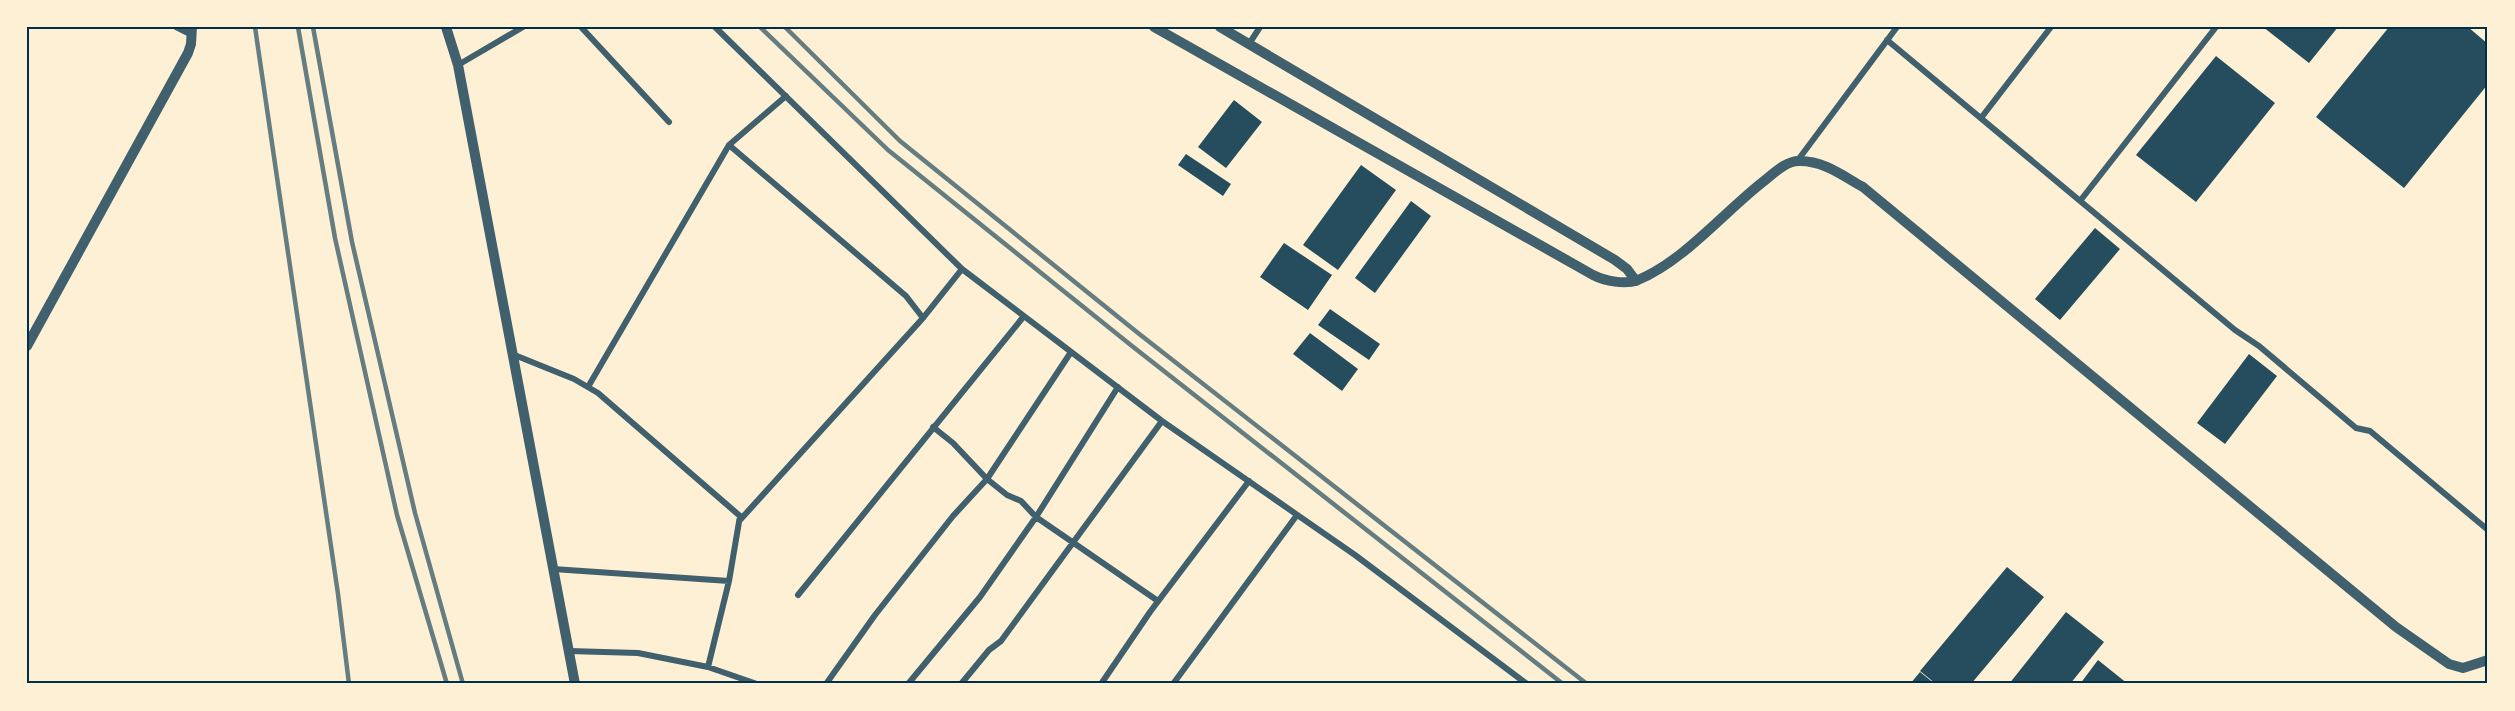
<svg xmlns="http://www.w3.org/2000/svg" width="2515" height="711" font-family="Barlow,sans-serif">
	<style>
		.building { fill: #264d5e }
		.lines { fill: none; stroke-linecap: round; stroke-linejoin: round }
		.minor { stroke: #3f606c; stroke-width: 6 }
		.tertiary { stroke: #3f606c; stroke-width: 10 }
		.rail { stroke: #657d81; stroke-width: 4.5 }
		.neatline { fill: none; stroke: #003049; stroke-width: 2 }
	</style>
	<rect width="100%" height="100%" fill="#fdf0d5"/>
	<path class="building" d="M2263,27h75l-29,36z
		M2389,27h79l20,17v40l-84,104 -88,-71z
		M2216,56l59,47 -79,99 -60,-47z
		M1234,100l28,22 -36,46 -28,-21z
		M1186,154l45,30 -8,12 -45,-31z
		M1361,165l35,25 -58,80 -35,-25z
		M1411,201l20,15 -56,77 -20,-15z
		M2095,228l25,21 -60,71 -25,-21z
		M1284,243l48,32 -24,35 -48,-33z
		M1330,309l50,35 -11,16 -51,-35z
		M1310,333l48,36 -16,22 -49,-37z
		M2249,354l28,22 -52,68 -28,-21z
		M2007,567l37,30 -73,87h-35l-16,-13z
		M2066,612l38,30 -34,42h-61z
		M2098,660l30,24h-48z
		M1920,672l15,12h-25z"/>
	<g class="lines">
		<path class="minor" d="M176,27l16,8
			M581,27l88,95
			M715,27l247,242 200,152 193,134 172,129
			M1887,40l348,290 24,16 97,82 14,3 118,99
			M1249,44l11,-17
			M458,65l65,-38
			M1981,118l70,-91
			M729,145l57,-49
			M1798,160l99,-133
			M2080,201l136,-174
			M512,354l62,25 24,14 142,123 -11,65 -21,86
			M588,387l141,-242 177,151 17,22
			M933,427l20,16 34,36 20,16 14,6 15,16 122,84
			M740,520l183,-202 39,-49
			M553,569l176,12
			M798,595l226,-279
			M569,651l69,2 70,14 49,17
			M826,684l49,-69 78,-99 34,-37 84,-127
			M908,684l72,-87 56,-80 82,-130
			M961,684l28,-34 12,-9 161,-220
			M1101,684l49,-72 99,-131
			M1173,684l124,-169"/>
		<path class="tertiary" d="M446,27l12,38 117,619
			M1154,27l439,248c12,6 32,10 45,5 46,-19 86,-68 126,-99 10,-8 23,-21 36,-20 24,0 43,15 63,26l533,440 53,37 14,4 25,-8
			M1220,27l395,233 12,9 9,12
			M27,346l161,-293 3,-9 1,-17"/>
		<path class="rail" d="M255,27l83,567 11,90
			M298,27l37,211 62,277 50,169
			M313,27l39,215 63,271 48,171
			M760,27l128,123 244,196 431,338
			M785,27l115,114 238,192 449,351"/>
	</g>
	<rect width="2515" height="711" fill="none" stroke="#fdf0d5" stroke-width="57"/>
	<rect x="28" y="28" width="2458" height="654" class="neatline"/>
</svg>
